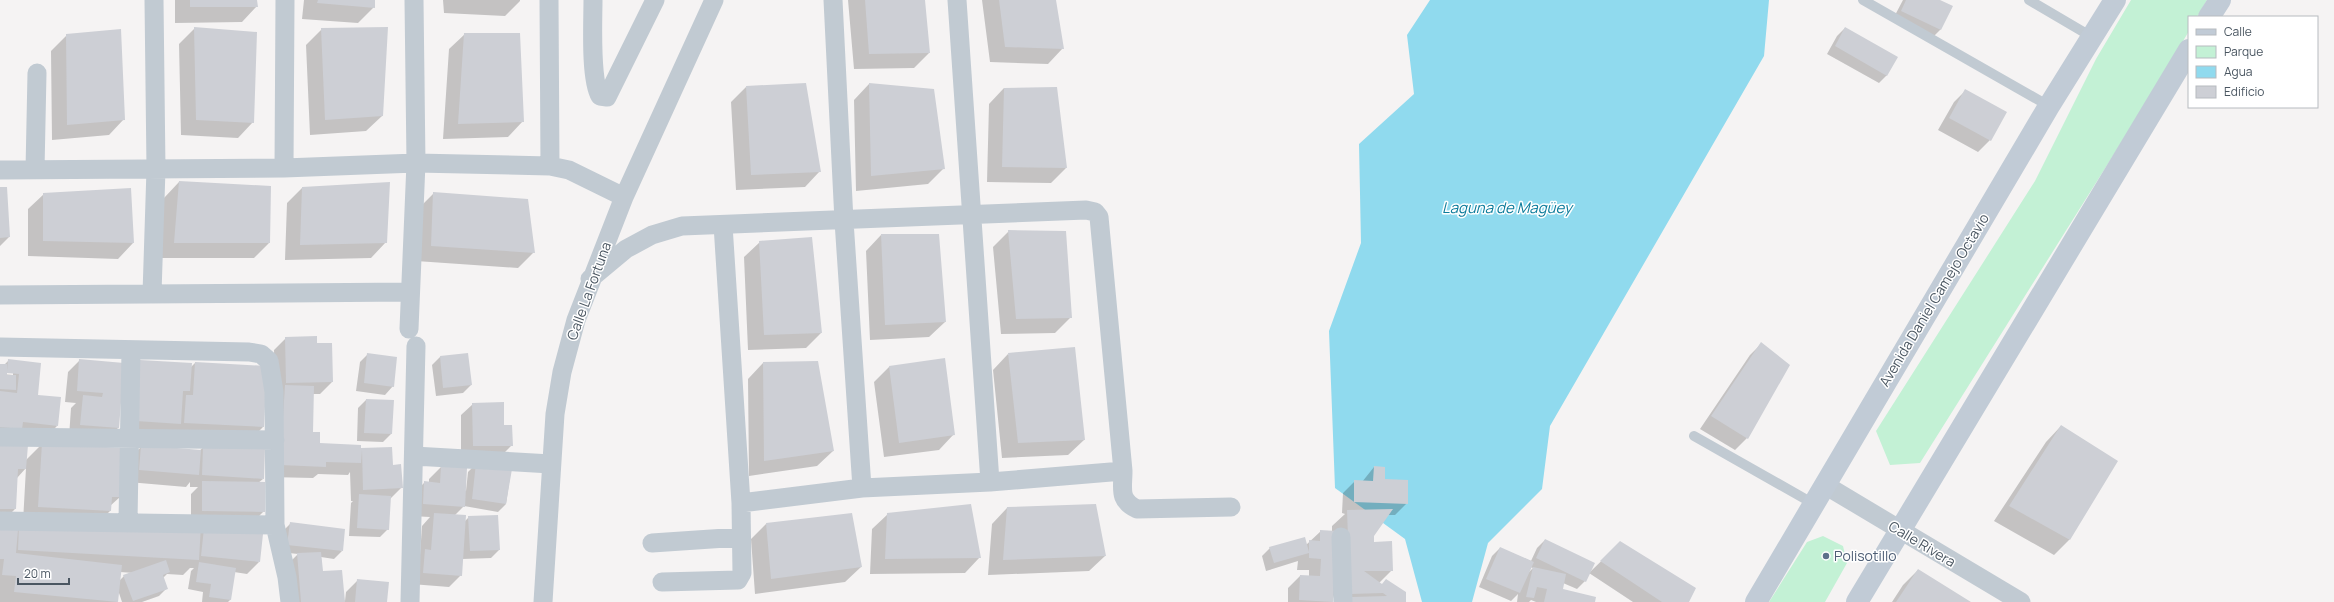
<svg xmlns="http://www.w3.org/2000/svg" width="2334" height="602" font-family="Manrope,sans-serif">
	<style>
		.green { fill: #c3f1d5 }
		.water { fill: #90daee }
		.shadow { fill: #0003; fill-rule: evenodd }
		.building { fill: #cdcfd5 }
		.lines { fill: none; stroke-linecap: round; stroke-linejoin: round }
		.service { stroke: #c1cad2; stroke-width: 10 }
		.minor { stroke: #c1cad2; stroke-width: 19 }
		.secondary { stroke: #c1cbd6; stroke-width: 22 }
		.service-dot { fill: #5c6f8a; stroke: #fff; stroke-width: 1.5 }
		.labels { text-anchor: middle; stroke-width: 3; stroke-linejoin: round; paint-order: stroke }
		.street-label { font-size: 14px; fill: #4a5661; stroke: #fff }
		.service-label { font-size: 14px; fill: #4e5e75; stroke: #fff; text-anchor: start }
		.water-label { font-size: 15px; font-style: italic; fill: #0c7c9b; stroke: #fff }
	</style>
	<rect width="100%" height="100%" fill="#f5f3f3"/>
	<path class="green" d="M2131,0h76l-10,17h-8v14l-36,61 -233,371 -30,2 -14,-34 159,-250 61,-122z
		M1823,536l20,10 4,17 -22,39h-56l38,-60z"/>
	<path class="water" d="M1430,0h339l-5,56 -214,370 -8,63 -54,54 -16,59h-50l-17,-63 -70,-51 -6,-157 32,-88 -2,-99 55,-50 -7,-59z"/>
	<path class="shadow" d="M175,0h81l1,6 -15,16 -67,1z
		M304,0h70v7l-16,16 -56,-4z
		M443,0h77v1l-15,15 -61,-3z
		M848,0h76l5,53 -15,15 -60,1z
		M982,0h73l8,48 -15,16 -58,-2z
		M1903,0h35l14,7 -12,23 -8,8 -39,-19z
		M195,28l58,94 -15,16 -57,-3 -2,-91z
		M1845,28l42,47 -8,8 -52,-29 10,-18z
		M322,29l60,87 -16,15 -56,4 -4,-90z
		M465,34l58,87 -15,16 -65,2 6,-90z
		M67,35l57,84 -15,16 -57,5 -1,-89z
		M869,84l74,85 -15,15 -72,7 -2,-91z
		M746,87l74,84 -15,16 -69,3 -5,-88z
		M1004,88l62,80 -15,15 -64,-1 2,-78z
		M1966,90l24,50 -12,12 -40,-22 16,-28z
		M179,182l90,61 -15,15h-95l5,-60z
		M0,188l9,49 -9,9z
		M302,188l84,54 -15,16 -86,2 2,-57z
		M130,189l3,54 -15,16 -90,-3v-47l16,-15z
		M433,194l101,58 -16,16 -102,-7 2,-52z
		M1009,231l62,86 -16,16 -54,1 -8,-87z
		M881,235l64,87 -16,15 -59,3 -4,-89z
		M760,242l61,91 -15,15 -58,2 -4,-93z
		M286,338l30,6h15l1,38 -12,12h-7l-1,39 7,11 41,5 32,-1v18l10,21 -12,12 -2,30 -8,8 -31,-1 2,-33 2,-2h-2l-1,-29 -2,3 -30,-1 -5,4 -44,-1 6,-82 -1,-45z
		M1761,344l-14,94 -12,12 -35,-21 50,-74z
		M368,354l25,32 -8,9 -29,-4 4,-29z
		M467,354l4,31 -8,8 -27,3 -4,-31 8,-8z
		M1008,354l76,86 -16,15 -66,3 -9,-88z
		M944,359l10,75 -15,16 -55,7 -10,-75 15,-15z
		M9,360l48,66 -12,12 -45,1v-74h4zM2,372l11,1v2l-11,-1z
		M80,360l43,4 -5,64 -12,12 -37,-3 2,-29 5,-5 -11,-1 3,-30z
		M195,363l71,4 -3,60 -15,15 -123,-9z
		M763,363l70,88 -16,15 -68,10 -1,-97z
		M366,400l27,1 -2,33 -8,8 -26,-1 1,-33z
		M473,404l30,22 9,19 -12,12 -39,1v-43z
		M2061,426l55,35 -47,79 -15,15 -60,-34 52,-79z
		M42,444l78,53 -10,9v5l-15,15 -72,-4 3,-54 -9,10 -2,31 -12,12h-3v-76l26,15z
		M142,446l57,5 5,-4 59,32 -5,4 6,28 -12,12 -61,-1v-28l7,-7h-8v-5l-4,5 -58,-5 2,-24z
		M476,464l35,6 -5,34 -8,8 -34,-6 -9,9 9,7 5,-5 30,33 -8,8 -29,1 -1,16 -12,12 -38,-3 9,-29 2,-29 8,-9 -19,-1 2,-22 11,-11h5v-4l12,-12 25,24 2,-19z
		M1374,467l33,36 -12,12h-7l-15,21v7l19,27 -13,13 26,19h-70l-1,-7 -2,7h-44v-14l12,-12 9,1v-7h-12l1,-9 -32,10 -4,-15 8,-8 36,-3 15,-14 11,1v-6l13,-12 -3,-1 1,-20 12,-12 7,1z
		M1007,508l98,48 -16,15 -101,4 4,-51z
		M888,514l92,43 -15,16 -95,1 2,-45z
		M290,524l52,27 -8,8 -13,-2 1,16 23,28 1,-9 12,-12 28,22h-97l-3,-36 12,-12 -18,-2 2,-20z
		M766,524l95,43 -16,15 -90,12 -4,-55z
		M0,529h204l55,33 -12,12 -13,-2 -4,28 -2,2h-26l1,-10 -15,-3 3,-18 3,-3h-4l-7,7 -16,-1 -4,4 4,10 -8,8 -17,6h-20l-4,-12 -1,12h-117zM120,572l14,1 -10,3 -5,5z
		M1545,540l45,32 30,-29 68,59h-55l-44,-29 -4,8 -8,8 -14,-6 -1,7 32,12h-58l-5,-2 -2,2h-12l1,-8 -7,7 -32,-14 13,-31 8,-8 31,13 6,-13zM1530,567l3,1 -5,5z
		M1918,570l51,32h-77l11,-17z"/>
	<path class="building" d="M190,0h67l1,7h-68z
		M318,0h57v8l-58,-5z
		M865,0h60l5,53 -61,1z
		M999,0h57l8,49 -59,-2z
		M1906,0h34l13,6 -12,24 -40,-19z
		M194,27l63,5 -3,91 -58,-3z
		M388,27l-5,89 -58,4 -4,-92z
		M1845,27l53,30 -11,19 -52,-30z
		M121,29l4,91 -58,5 -1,-91z
		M464,33h56l4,89 -66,2z
		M806,83l15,89 -70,3 -5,-89z
		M869,83l65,6 11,80 -74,7z
		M1057,87l10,81 -65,-1 2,-79z
		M1965,89l42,23 -16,29 -42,-23z
		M179,181l92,5 -1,57h-96z
		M390,182l-3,61 -87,2 2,-58z
		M0,187h7l3,50 -10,1z
		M131,188l3,55 -91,-2v-48z
		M433,192l95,7 7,54 -104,-7z
		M1008,230l58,1 6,87 -56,1z
		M881,234h58l7,88 -61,3z
		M812,237l10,96 -58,2 -5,-94z
		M317,336v7h15l1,39 -47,1 -1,-46z
		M1761,342l29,23 -42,74 -37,-23z
		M1075,347l10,93 -67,3 -10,-90z
		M367,353l30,4 -3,30 -30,-4z
		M468,353l4,32 -29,3 -3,-32z
		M945,358l10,77 -56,8 -10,-77z
		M8,359l33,4 -3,32 23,2 -3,29 -35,-4 -1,7 -22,-2v-36l17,2 2,-19 -12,-1v2h9v15l-16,-1v-25h7v7z
		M79,359l45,4 -5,65 -39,-3 3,-30 19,2 1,-4 -26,-2z
		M140,360l52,3 -2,28h-7l-2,33 -45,-3z
		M818,361l16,90 -70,10 -1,-99z
		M195,362l72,4 -3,61 -80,-4 2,-28h7z
		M285,385l29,1 -1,46h7v11l41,2v3l31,-1 1,18 8,-1 2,24 -40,2 -1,-40 -1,13 -35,-1v5l-46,-2z
		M366,399l28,1 -2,34 -28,-1z
		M504,402v23h8l1,21h-40l-1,-43z
		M2061,425l57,36 -48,79 -61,-34z
		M42,443l80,5 -1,49h-9l-1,14 -73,-4z
		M0,444l28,1 -2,24h-8l-2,40h-16z
		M141,445l60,5 -2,25 -60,-5z
		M203,446l62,3 -1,30 -62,-4z
		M476,463l36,6 -6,35 -34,-5z
		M441,466l26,2 -2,39 -42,-3 1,-23 16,2z
		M1374,466l11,1v12l23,1v24l-54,-2v-22l19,1z
		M202,481l63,1v30l-63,-1z
		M359,494l32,2 -2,34 -32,-2z
		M971,504l10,54 -96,1 2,-46z
		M1096,504l10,52 -103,4 4,-53z
		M1393,509l-19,27v6l18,-1 1,30h-29l18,13 4,-5 20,13v10h-54v-5l35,-1 -4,-3 -33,1 -3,-84z
		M434,513l32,2 -4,61 -39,-3 2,-24 6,1z
		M852,513l10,54 -91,12 -5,-56z
		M498,515l2,35 -30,1 -2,-35z
		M290,522l55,7 -2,22 -56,-6z
		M19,524l182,1 -2,35 -181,-10z
		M0,528l18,2 -2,23 106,12 -4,37 -104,-10 2,-16 -14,-1 2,-16h-4z
		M204,528l59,6 -3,28 -59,-6z
		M1320,530l16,1 -3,71 -34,-2 1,-25 20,1 1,-17 -12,-1v-5l-35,10 -5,-16 36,-10 4,15v-12l11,1z
		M1545,539l50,24 -9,19 -50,-24z
		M1620,541l76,47 -7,14h-27l-62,-41z
		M1500,547l34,15 -14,31 -34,-14z
		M321,552l2,19 19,-1 3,32h-44l-4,-49z
		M166,560l4,12 -7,3 5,14 -35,12 -10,-26z
		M199,562l37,6 -5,32 -22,-3 2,-13 -15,-2z
		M1533,567l33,7 -3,15 33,8 -1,5h-51l3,-13 -10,-2 -3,11 -8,-1z
		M1918,569l53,33h-75z
		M357,579l32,3 -2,20h-32z"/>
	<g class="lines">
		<path class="service" d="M1863,0l186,106
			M2029,0l63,37
			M1694,436l120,68"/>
		<path class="minor" d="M549,0l1,166
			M593,0c0,22 -3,79 7,96l7,1 48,-97
			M833,0l11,221 18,267
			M957,0l33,482
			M284,168l1,-168
			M0,170l284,-2 132,-5 134,3 19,4 55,27
			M35,170l2,-97
			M590,279l36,-30 26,-14 30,-9 404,-16 9,2 4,5 24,254c0,18 -5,29 14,38l94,-2
			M152,294l4,-125 -2,-169
			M0,295l410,-3
			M409,329l7,-166 -2,-163
			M0,347l249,5 12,2 8,7 5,31 1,133 12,52 3,25
			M0,437l275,3
			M414,456l137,8
			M1825,485l196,117
			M741,503l121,-15 128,-6 133,-11
			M0,521l275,4
			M128,521l3,-171
			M1341,537l2,65
			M652,543l89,-6
			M662,582l76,-2 4,-7 -1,-70 -18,-278
			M410,602l6,-256
			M543,602l12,-188 7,-42 14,-52 48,-123 90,-197"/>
		<path class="secondary" d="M2209,17l11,-17
			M1756,602l293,-496 66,-106
			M1857,602l332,-552"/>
	</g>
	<circle class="service-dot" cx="1826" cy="556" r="4"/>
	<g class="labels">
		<g class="street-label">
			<text transform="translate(589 291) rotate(-70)" y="5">Calle La Fortuna</text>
			<text transform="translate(1934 300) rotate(-59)" y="5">Avenida Daniel Camejo Octavio</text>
			<text transform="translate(1922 544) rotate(31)" y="5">Calle Rivera</text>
		</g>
		<g class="service-label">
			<text x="1834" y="561">Polisotillo</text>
		</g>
		<g class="water-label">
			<text x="1507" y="213">Laguna de Magüey</text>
		</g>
	</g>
	<rect x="2188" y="16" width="130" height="92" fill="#ffffff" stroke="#b7bbc0"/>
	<rect x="2196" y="29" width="20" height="6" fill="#c1cbd6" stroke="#b7bbc0"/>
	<text x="2224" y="36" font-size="12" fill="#4a5661">Calle</text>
	<rect x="2196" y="46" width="20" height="12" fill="#c3f1d5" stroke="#b7bbc0"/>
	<text x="2224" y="56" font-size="12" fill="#4a5661">Parque</text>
	<rect x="2196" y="66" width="20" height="12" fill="#90daee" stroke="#b7bbc0"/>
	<text x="2224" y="76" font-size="12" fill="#4a5661">Agua</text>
	<rect x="2196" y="86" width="20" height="12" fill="#cdcfd5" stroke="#b7bbc0"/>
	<text x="2224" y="96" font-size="12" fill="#4a5661">Edificio</text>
	<path d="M18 578v6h51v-6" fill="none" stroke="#4a5661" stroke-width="2"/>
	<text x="24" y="578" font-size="12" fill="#4a5661" stroke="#ffffff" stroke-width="3" paint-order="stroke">20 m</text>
</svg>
